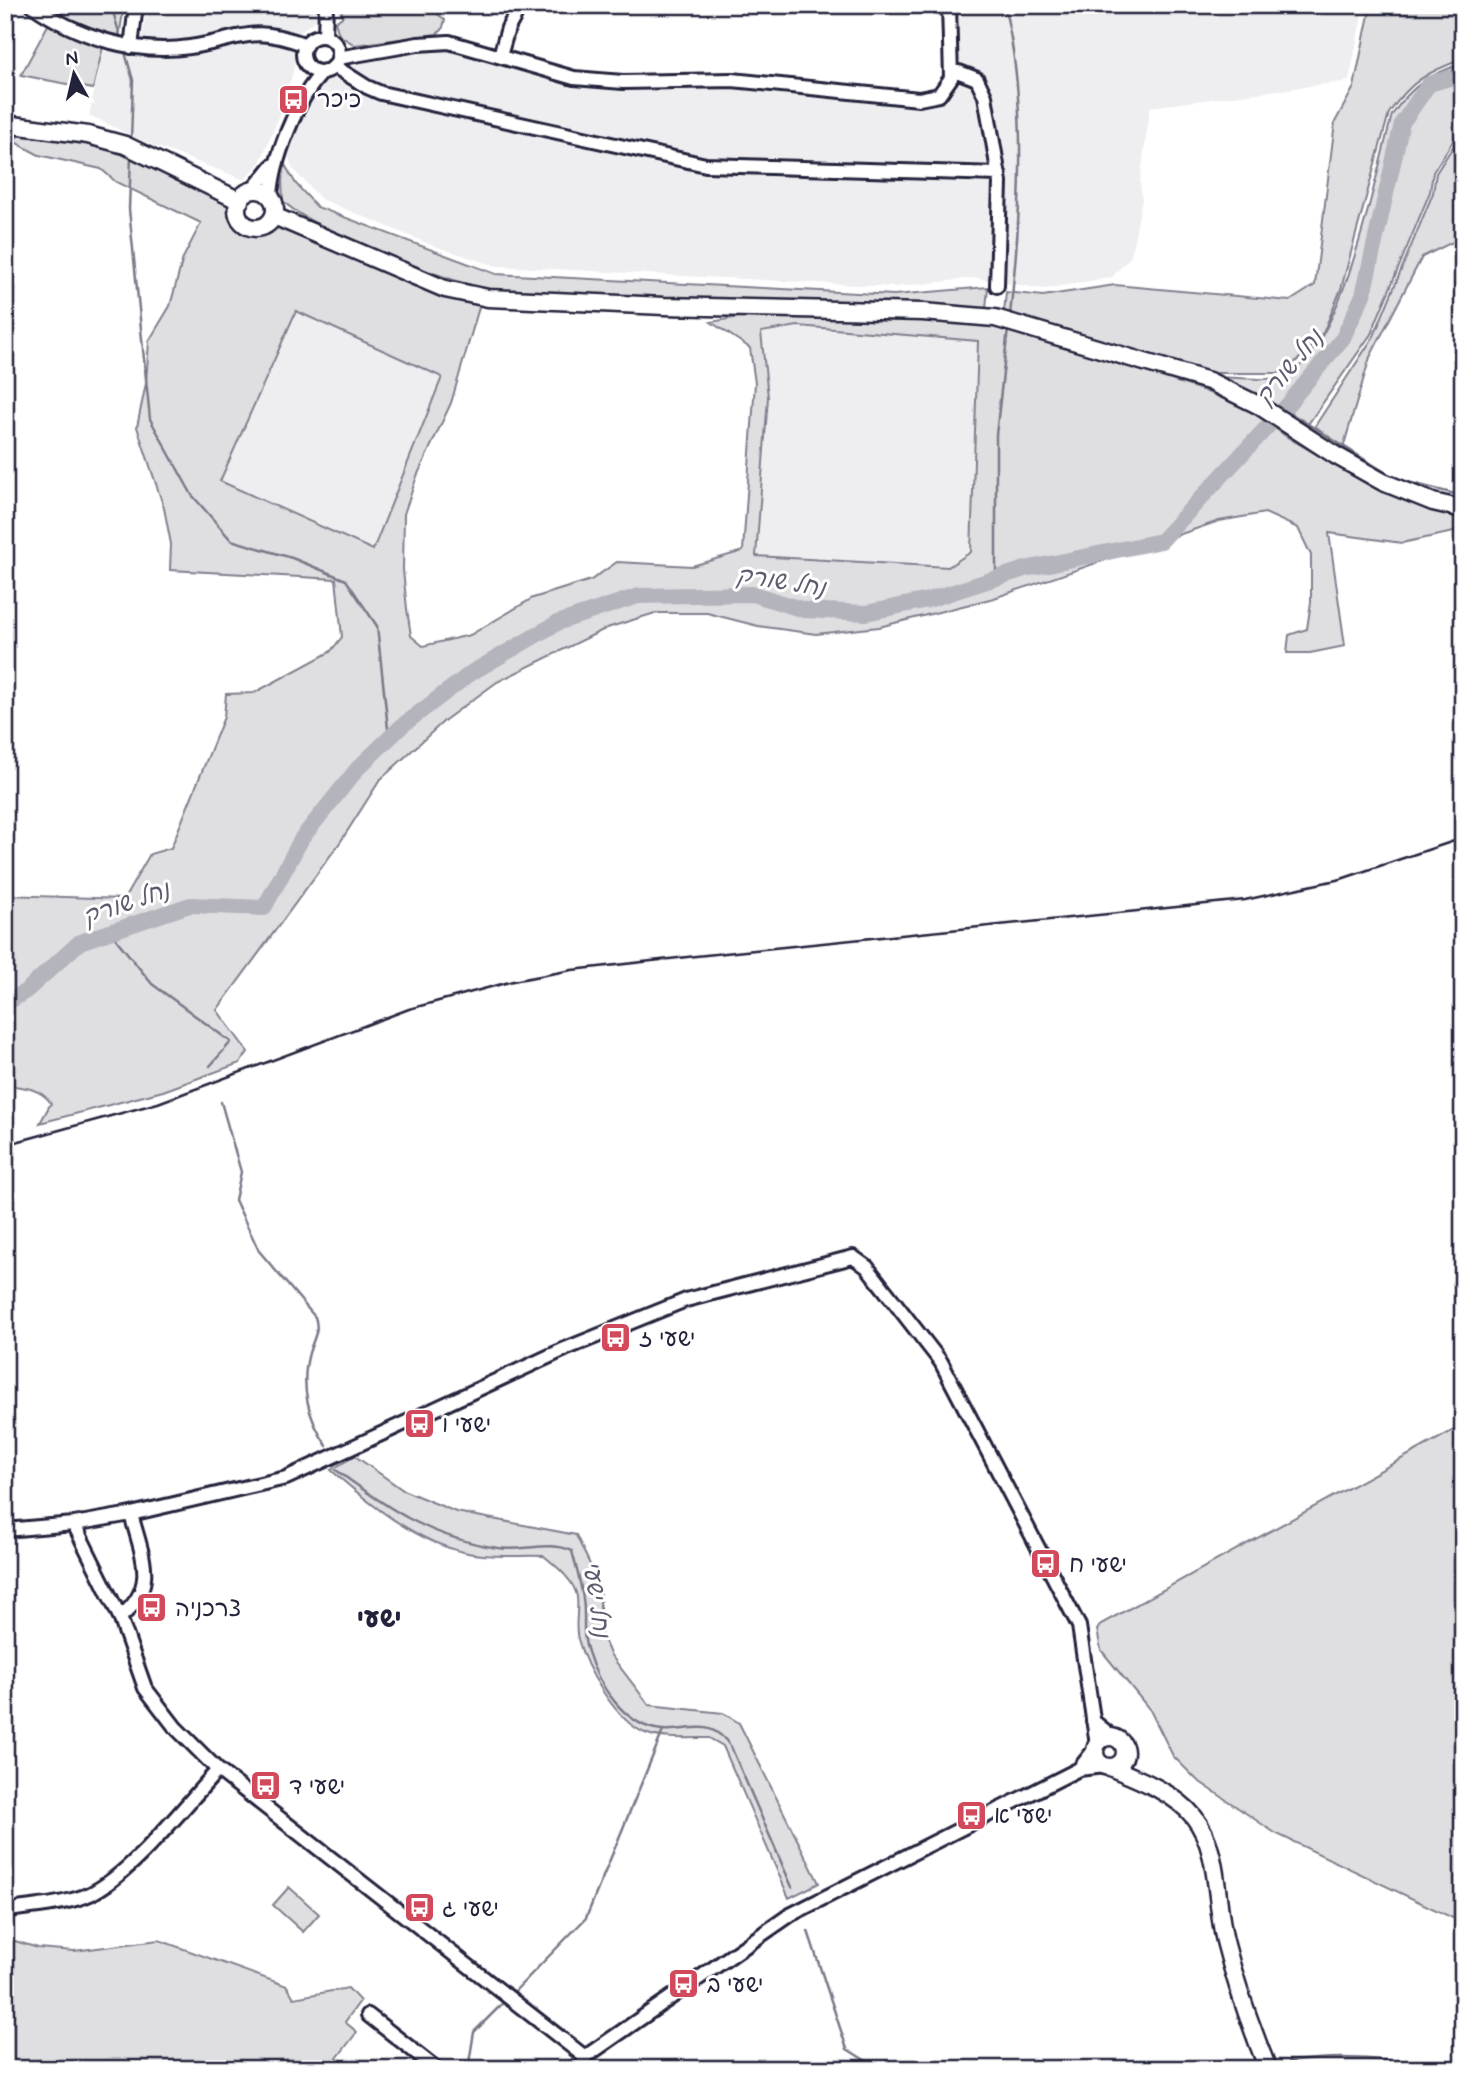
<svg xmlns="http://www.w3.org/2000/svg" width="1468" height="2074" font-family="Mynerve,'Playpen Sans Hebrew',sans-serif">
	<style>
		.built { fill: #eeeef1 }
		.green { fill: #dfdfe2; stroke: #80808e; stroke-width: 2; fill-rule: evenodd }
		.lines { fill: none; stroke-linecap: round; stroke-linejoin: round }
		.stream { stroke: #7a7a88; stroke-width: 2.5 }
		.river { stroke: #b4b4bc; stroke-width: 16 }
		.minor-casing { stroke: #22223b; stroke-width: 18 }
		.major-casing { stroke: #22223b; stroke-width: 21 }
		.minor { stroke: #fff; stroke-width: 12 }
		.major { stroke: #fff; stroke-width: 16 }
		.rail { stroke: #22223b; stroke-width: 2.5 }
		.labels { text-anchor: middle; stroke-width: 6; stroke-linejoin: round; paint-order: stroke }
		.poi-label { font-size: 23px; fill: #22223b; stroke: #fff; text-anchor: start }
		.water-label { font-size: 24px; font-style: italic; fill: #5c5c6f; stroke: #fff }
		.quarter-label { font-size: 26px; font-weight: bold; fill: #22223b; stroke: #fff }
	</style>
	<rect width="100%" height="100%" fill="#fff"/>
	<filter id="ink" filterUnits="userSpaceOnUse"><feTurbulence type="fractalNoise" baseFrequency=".0143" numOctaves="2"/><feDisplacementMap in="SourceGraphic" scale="14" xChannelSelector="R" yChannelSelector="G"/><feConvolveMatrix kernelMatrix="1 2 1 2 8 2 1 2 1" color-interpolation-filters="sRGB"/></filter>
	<g filter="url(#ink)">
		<path class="built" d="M147,5h169v14l-18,15 -5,38 -12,40 -21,50 -15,18 -98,-37 -58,-28 15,-64 36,3z
			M957,5h407l-15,76 -199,26 -10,75 2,17 -11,57 -19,21 -68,12 -69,-11 -81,9 -397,-21 -63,-20 -113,-47 -29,-31 -3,-11 3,-17 29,-56 27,-22 83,-13 35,4 101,29 190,7 155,18 27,-4 17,-21z
			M296,311l146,66 -68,173 -154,-69z
			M798,326l180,15 -7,211 -23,15 -192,-11 12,-159 -7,-66z"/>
		<path class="green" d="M46,5h78l-5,33 -57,-22z
			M341,5h86l18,15 -3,10 -6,4 -81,11 -16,-10 -4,-13 7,-5z
			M1371,5h92v54c-36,13 -52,22 -74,54l-48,176 -17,42 -12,16 -29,26h-76l-203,-61 2,-20 37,4 72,-11 175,16 25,-16 20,-163 19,-35z
			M49,23l54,24 -10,42 -72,-14z
			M1463,63v62l-30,47 -3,20 -59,142 -65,93 -43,-30 -49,-20c18,0 54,5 70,-1 58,-22 92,-203 108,-261 21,-31 37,-40 71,-52z
			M1463,131v106l-41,20 -52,100 -27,91 -28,-22 59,-90 59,-143 3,-20z
			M20,134c28,5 59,6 85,13 36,11 125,42 140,73l40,5 166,73 29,6 -29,99 -34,73 -13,38 -1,56 4,39 4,27 12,10 47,-11 63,-37 58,-18 26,-18 75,4 51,-15 12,-168 -5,-35 -39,-26 57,-10 227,11 207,67 48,20 37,27 60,35 59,26 57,17v15l-61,13 -73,-10 16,113 -35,7h-23l2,-18 18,-6 4,-27v-47l-13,-27 -33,-15 -46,8 -225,77 -115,29 -63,7 -58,-8 -51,-13h-52l-48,15 -110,54 -52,38 -65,60 -39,61 -124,169 31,42 -8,11 -77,28 -123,32 11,-20c-11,-15 -28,-16 -46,-18v-190l119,4 26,-45 21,-6 53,-131 2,-23 28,-1 76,-41 12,-15 -6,-58 -166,-9 1,-26 -7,-36 -27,-81 9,-44 3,-42 21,-35 13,-48 18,-35 -85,-41 -15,-13 -62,-14 -26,-14zM296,311l146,66 -69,173 -153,-69zM798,326l180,15 -7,211 -23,15 -192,-11 12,-159 -7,-65z
			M285,165l11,19 21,23 179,67 398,21 94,-8 -2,22 -475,-15c-55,-9 -102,-30 -152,-52 -26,-12 -55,-21 -76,-41l-1,-21z
			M1463,1425v498l-188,-90 -78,-53 -24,-24 -23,-46 -49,-60 -4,-20 4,-6z
			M355,1456l48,34 53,22 120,23 19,40 5,20v36l10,23 39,51 74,8 16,10 80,160 -30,15 -66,-152 -14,-8c-19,0 -47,2 -64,-5 -29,-12 -59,-64 -67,-94 -4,-14 1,-29 -1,-42 -2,-16 -21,-31 -33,-41 -25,-1 -52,2 -76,-3 -51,-10 -100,-50 -137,-83z
			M289,1887l30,27 -16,18 -30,-27z
			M5,1938l33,10 36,3 85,-11 128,46 7,12 54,-10 12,13 -15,21 12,10 -23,30 8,7h-337z"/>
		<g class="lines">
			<path class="stream" d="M111,5l10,34
				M1004,5c24,97 17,212 6,310
				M124,49l9,31 -2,62
				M131,156l-2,53 21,210 42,76 39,45 61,18 54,22 31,46 12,112
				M1284,409l112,70 67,17
				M996,578v-143l12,-106
				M112,934l40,50 79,58 -21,24
				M221,1102l20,70 -6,28 24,51 56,66c5,14 -2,22 -6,36 -9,33 -1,66 18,93
				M336,1470c54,40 95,68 162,78 24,4 52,-8 74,3 4,16 9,32 11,48 3,18 -2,35 5,53 10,33 38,76 75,78 29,2 47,-14 68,17l61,140
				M808,1931l39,118 32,20
				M512,1994l74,-76 77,-187
				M1289,2062c48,-7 96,-5 144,7
				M468,2069l6,-37 31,-31"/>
			<path class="river" d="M5,1004l21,-13 54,-49 110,-37 74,3 38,-70 56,-70 45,-43 68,-52 86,-50 81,-27 115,-2 51,16 62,3 62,-13 97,-31 136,-28 123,-132 59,-71 20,-43 39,-172 27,-39 34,-10"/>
			<defs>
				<path id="minor" d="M32,5c45,32 103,50 158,42 54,-8 59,-23 116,-2
					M325,36l1,-31
					M303 54a18 18 0 1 1 36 0a18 18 0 1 1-36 0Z
					M131,47l5,-42
					M500,56l8,-28 13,-23
					M338,58l80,-14 31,-2 125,36 49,4 109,-2 187,19 20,-4 12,-17 -2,-73
					M334,66l33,21 14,6 325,72 293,9
					M951,72h8l18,7 8,17 15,86 -3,104
					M251,192l21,-26
					M271,198c1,-36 26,-101 53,-127
					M74,1524l46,93 25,71 30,39 43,43 367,287
					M5,1530l69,-6 57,-10 155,-36 279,-129 121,-49 167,-43 14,10 74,95 138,264 18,119
					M120,1617c39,-30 22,-61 11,-103
					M1093,1721l21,17
					M1079,1769l25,-3
					M5,1911c27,-5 60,-6 85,-17 43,-21 94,-88 128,-124
					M368,2015l69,54
					M581,2069l4,-12 205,-142 289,-146 16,-20"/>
				<path id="major" d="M5,124l83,11 37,10 115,56
					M237 209a19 19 0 1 1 38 0a19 19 0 1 1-38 0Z
					M274,216l171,73 43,9 176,8 259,6 72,6 214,63 49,24 77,50 48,27 50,20 30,7
					M1095 1752a15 15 0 1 1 30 0a15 15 0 1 1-30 0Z
					M1112,1768c27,11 63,25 82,49 26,33 21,85 31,124 11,44 26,86 43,128"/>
			</defs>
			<use href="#minor" class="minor-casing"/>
			<use href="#major" class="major-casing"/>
			<use href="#minor" class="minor"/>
			<use href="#major" class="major"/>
			<path class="rail" d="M5,1145l153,-42 251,-94 104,-28 59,-11 124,-14 549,-56 96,-21 122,-41"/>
		</g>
	</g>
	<defs>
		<symbol id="bus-square" viewBox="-11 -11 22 22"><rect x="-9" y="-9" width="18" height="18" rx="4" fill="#d1495b" stroke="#fff"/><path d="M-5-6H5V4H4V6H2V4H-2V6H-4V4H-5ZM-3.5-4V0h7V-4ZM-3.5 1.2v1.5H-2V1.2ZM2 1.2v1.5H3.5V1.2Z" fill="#fff"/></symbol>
	</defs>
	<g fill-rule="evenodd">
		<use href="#bus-square" x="276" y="82" width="35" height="35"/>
		<use href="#bus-square" x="598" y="1320" width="35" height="35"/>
		<use href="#bus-square" x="402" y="1406" width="35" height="35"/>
		<use href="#bus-square" x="1028" y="1546" width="35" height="35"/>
		<use href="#bus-square" x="134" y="1590" width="35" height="35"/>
		<use href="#bus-square" x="248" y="1768" width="35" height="35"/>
		<use href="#bus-square" x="954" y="1798" width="35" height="35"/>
		<use href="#bus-square" x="402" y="1890" width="35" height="35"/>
		<use href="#bus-square" x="666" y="1966" width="35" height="35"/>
	</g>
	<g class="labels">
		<g class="poi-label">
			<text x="317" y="107">כיכר</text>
			<text x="639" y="1346">ישעי ז</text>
			<text x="442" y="1432">ישעי ו</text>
			<text x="1069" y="1572">ישעי ח</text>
			<text x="175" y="1616">צרכניה</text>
			<text x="289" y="1794">ישעי ד</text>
			<text x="994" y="1823">ישעי א</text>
			<text x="442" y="1916">ישעי ג</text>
			<text x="707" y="1992">ישעי ב</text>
		</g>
		<g class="water-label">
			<text transform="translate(1289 367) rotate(-50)" y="8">נחל שורק</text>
			<text transform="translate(781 581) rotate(9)" y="8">נחל שורק</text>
			<text transform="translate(126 903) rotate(-19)" y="8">נחל שורק</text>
			<text transform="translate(597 1599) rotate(82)" y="8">נחל ישעי</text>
		</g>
		<g class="quarter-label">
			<text x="379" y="1627">ישעי</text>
		</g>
	</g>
	<rect width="1468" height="2074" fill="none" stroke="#fff" stroke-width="28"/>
	<rect x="14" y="14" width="1440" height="2046" fill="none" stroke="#22223b" stroke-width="2.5" filter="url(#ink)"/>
	<g transform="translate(74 74) rotate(352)" stroke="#ffffff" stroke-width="5" paint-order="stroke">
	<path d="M0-5L12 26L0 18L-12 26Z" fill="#22223b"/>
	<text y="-10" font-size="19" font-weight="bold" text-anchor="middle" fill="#22223b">N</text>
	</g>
</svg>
